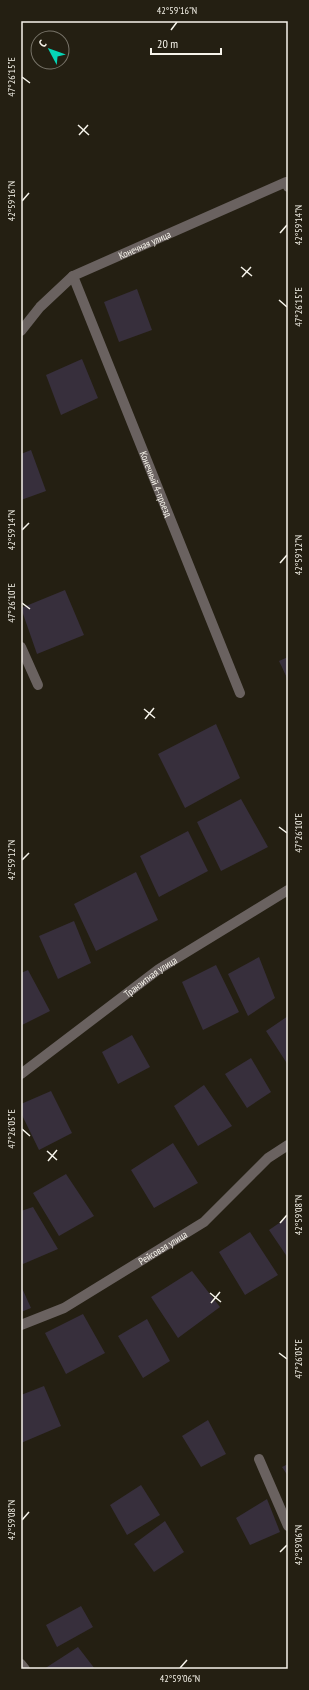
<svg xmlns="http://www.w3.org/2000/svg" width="309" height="1690" font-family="'PT Sans Narrow',sans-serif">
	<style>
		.building { fill: #372f3c }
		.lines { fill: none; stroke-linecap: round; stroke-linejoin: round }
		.minor { stroke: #6a6260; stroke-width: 10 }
		.ticks { fill: none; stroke: #f7f4eb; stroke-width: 1.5 }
		.labels { text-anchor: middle; stroke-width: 4; stroke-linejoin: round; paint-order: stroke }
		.street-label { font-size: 10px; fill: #f7f4eb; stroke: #241f12 }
		.neatline { fill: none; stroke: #f7f4eb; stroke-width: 1.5 }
		.ticks-label { font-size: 10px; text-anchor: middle; fill: #f7f4eb }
	</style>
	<rect width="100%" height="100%" fill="#241f12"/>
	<path class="building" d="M137,289l15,41 -33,12 -15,-40z
		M82,359l16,39 -37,17 -15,-40z
		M31,450l15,41 -25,9v-46z
		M65,590l19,45 -47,19 -16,-46z
		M288,657v23l-9,-19z
		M216,724l24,54 -55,30 -27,-54z
		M241,799l27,48 -47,24 -24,-49z
		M188,831l20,40 -49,26 -19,-41z
		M136,872l22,48 -62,31 -22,-47z
		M74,921l17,42 -33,16 -19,-43z
		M259,957l16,41 -27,18 -20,-42z
		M216,965l23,47 -36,18 -21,-48z
		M28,970l22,41 -28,14 -1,-52z
		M288,1016v49l-22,-34z
		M132,1035l18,32 -32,17 -16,-32z
		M251,1058l20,34 -24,16 -22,-34z
		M204,1085l28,41 -34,20 -24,-40z
		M51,1091l21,42 -33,17 -18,-37v-9z
		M173,1143l25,40 -44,25 -23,-38z
		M66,1174l28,42 -35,20 -26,-43z
		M33,1207l25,42 -35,15 -2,-4v-49z
		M288,1217v41l-19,-28z
		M250,1232l28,43 -33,20 -26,-43z
		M192,1271l28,36 -42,31 -27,-41z
		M21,1286l10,22 -10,4z
		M83,1314l22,39 -39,21 -21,-41z
		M147,1319l23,42 -27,17 -25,-42z
		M44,1386l17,40 -40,17v-48z
		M208,1420l18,34 -25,13 -19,-31z
		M288,1464v12l-6,-9z
		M141,1485l19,30 -33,20 -17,-30z
		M267,1499l13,33 -30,13 -14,-27z
		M165,1521l19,31 -30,20 -20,-28z
		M81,1606l12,21 -36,20 -11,-22z
		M78,1647l17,22h-51z"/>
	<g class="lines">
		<g class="minor">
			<path id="s1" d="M73,276l167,417"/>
			<path id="s2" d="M21,331l19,-24 33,-31 213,-94 2,5"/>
			<path d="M21,647l17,38"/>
			<path id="s3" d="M21,1074l138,-105 129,-79"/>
			<path id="s4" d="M21,1325l43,-17 140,-86 64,-64 20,-13"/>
			<path d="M259,1459l29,67"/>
			<path d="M21,1664l4,5"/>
		</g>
	</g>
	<path class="ticks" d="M171,30l6,-8M22,77l8,6M78,125l11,10M79,135l9,-10M22,201l7,-8M280,233l7,-8M241,267l11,9M242,277l9,-10M279,300l8,7M22,530l7,-7M280,563l7,-8M22,603l8,6M144,709l11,9M145,719l9,-11M279,827l8,6M22,860l7,-7M22,1129l8,7M47,1151l10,9M48,1161l9,-11M280,1223l7,-8M210,1293l11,9M211,1303l9,-11M279,1353l8,6M22,1520l7,-8M280,1552l7,-7M180,1668l7,-8"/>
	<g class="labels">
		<g class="street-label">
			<text dy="4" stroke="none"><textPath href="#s2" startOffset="154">Конечная улица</textPath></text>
			<text dy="4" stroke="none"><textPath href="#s1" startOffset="224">Конечный 4-проезд</textPath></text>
			<text dy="4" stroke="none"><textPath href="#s3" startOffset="162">Транзитная улица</textPath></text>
			<text dy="4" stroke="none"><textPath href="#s4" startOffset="162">Рейсовая улица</textPath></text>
		</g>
	</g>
	<rect width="309" height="1690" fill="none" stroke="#241f12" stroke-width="44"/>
	<g transform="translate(50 50) rotate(311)"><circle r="19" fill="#241f12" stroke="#787469"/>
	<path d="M0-3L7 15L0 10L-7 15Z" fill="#05d5b6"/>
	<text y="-6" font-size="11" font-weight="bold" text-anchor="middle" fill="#f7f4eb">С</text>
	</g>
	<path d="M151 48v6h70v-6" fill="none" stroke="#f7f4eb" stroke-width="2"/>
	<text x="157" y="48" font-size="12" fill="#f7f4eb" stroke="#241f12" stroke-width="3" paint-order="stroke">20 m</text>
	<rect x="22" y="22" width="265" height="1646" class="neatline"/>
	<g class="ticks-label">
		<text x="177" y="14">42°59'16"N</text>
		<text transform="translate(11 77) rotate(-90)" y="4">47°26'15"E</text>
		<text transform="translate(11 201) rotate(-90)" y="4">42°59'16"N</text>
		<text transform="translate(298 225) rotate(-90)" y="4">42°59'14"N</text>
		<text transform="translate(298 307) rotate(-90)" y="4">47°26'15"E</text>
		<text transform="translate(11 530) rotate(-90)" y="4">42°59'14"N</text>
		<text transform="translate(298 555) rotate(-90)" y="4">42°59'12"N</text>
		<text transform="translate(11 603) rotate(-90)" y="4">47°26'10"E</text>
		<text transform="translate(298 833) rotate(-90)" y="4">47°26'10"E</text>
		<text transform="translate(11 860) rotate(-90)" y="4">42°59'12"N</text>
		<text transform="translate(11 1129) rotate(-90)" y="4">47°26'05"E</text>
		<text transform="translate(298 1215) rotate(-90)" y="4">42°59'08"N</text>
		<text transform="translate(298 1359) rotate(-90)" y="4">47°26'05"E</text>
		<text transform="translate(11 1520) rotate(-90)" y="4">42°59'08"N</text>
		<text transform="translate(298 1545) rotate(-90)" y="4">42°59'06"N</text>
		<text x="180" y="1682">42°59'06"N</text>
	</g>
</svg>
